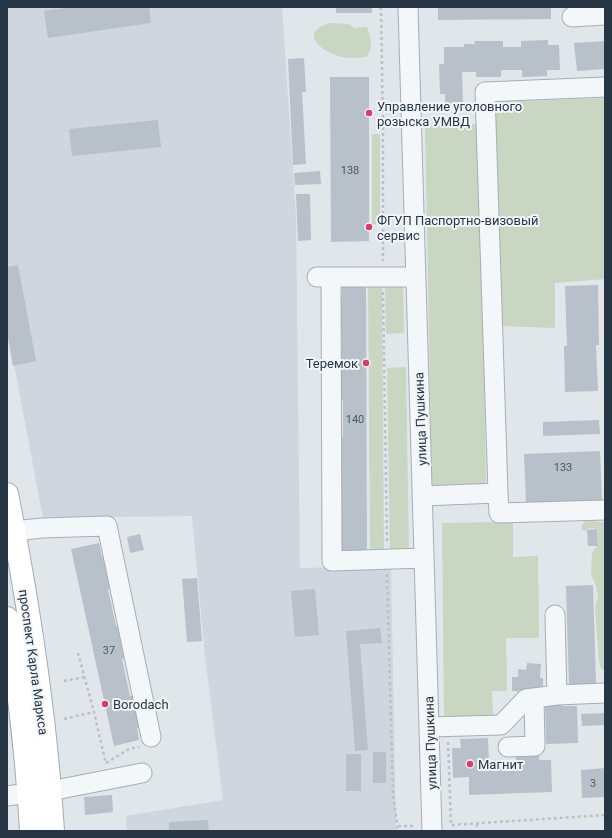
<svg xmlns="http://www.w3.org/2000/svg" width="612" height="838" font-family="Roboto,sans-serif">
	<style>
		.built { fill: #cfd6dd }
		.green { fill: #c9d6c1 }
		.building { fill: #b8c0ca }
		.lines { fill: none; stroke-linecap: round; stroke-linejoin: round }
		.minor-casing { stroke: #a5aeb6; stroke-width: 21 }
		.major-casing { stroke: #9facb8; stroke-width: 24 }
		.path { stroke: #bbc1c7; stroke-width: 2.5; stroke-dasharray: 3 3; stroke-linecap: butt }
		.minor { stroke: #f4f7f9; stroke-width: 19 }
		.major { stroke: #fff; stroke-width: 22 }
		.poi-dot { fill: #dd3a67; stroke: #f1f5f8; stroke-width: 1.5 }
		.labels { text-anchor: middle; stroke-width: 4; stroke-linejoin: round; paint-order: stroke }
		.number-label { font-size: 11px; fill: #4b5866 }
		.poi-label { font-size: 13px; fill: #273645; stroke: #f1f5f8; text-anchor: start }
		.street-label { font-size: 13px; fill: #273645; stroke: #f1f5f8 }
	</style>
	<rect width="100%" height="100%" fill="#e1e6eb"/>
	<path class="built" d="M7,7h275l14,209 4,352 91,-2 5,265h-269l-1,-15 97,-16 -18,-144 -13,-140 -149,2 -36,-191z"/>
	<path class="green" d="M330,23l18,1 7,4 12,-1c4,11 7,21 -1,30 -9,1 -19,2 -28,-1 -19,-6 -39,-24 -8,-33z
		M605,98v181l-50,4v45l-56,-2 -6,-224z
		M480,124l6,363 -54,4 -7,-365z
		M372,134h8v90h-8z
		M385,279h18l1,54 -18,1z
		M368,282h14l2,273h-14z
		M406,367l3,187h-19l-3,-186z
		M585,521l20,1v150l-5,-5 -1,-6 -4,-53 3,-12 -2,-10 -5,-12 1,-21 6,-8v-15l-4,-2 -7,1 -1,2 -4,-1v-5z
		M513,522v35l25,-1 1,82h-33l1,53h-15l1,27 -49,1 -2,-196z"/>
	<path class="building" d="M74,7h75l2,16 -103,15 -4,-27z
		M336,7h36v6h-36z
		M438,7h113v12l-113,1z
		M548,40v5h11l1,25h-13v6l-25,1v-7h-21v7h-25v-5h-14l1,31 -18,1v-10h-5l-1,-30h5v-17h20v-3h11l-1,-3h29v6h18v-6z
		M605,41v28l-28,2 -3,-28z
		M304,58l2,34h-4l4,72 -13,1 -5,-106z
		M330,77h39v164l-38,1z
		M158,120l3,27 -89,9 -3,-27z
		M320,171l1,13 -26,1 -1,-12z
		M296,194h14l1,46 -13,1z
		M18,265l18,96 -23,5 -6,-33v-66z
		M366,282l1,274h-25v-14h-6v-34h6v-36h-6v-35h7v-37h-8v-33h7v-36h-7v-35h7v-13z
		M598,285l1,60h-3l2,46 -33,1 -1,-46h3l-2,-60z
		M599,420l1,14 -57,2v-14z
		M600,451l2,49 -76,3 -2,-49z
		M597,529l1,17h-10l-1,-16z
		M140,534l4,16 -14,3 -3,-16z
		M99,543l3,14 5,-1 7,32 -6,1 8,37 5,-1 7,33 -6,1 8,37 5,-1 7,32 -5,1 2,12 -25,6 -43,-197z
		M197,578l5,63 -15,1 -5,-63z
		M593,585l3,99 -27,1 -3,-99z
		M315,589l4,46 -24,2 -4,-46z
		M380,628l2,15 -22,1 8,106 -13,1 -9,-120z
		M527,663l14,1 -1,14h3v14l-31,-1v-14h6v-8l8,1z
		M562,701v5h15l1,37 -32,1 -1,-42z
		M605,713v12l-23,1 -1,-12z
		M488,738l1,24 27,-1v-10h23v9h12l1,32 -83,3v-18l-16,1 -1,-30h9l-1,-9z
		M373,752h13v31h-13z
		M346,754h15v37h-15z
		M605,768v29l-23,1 -1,-28z
		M112,795l1,17 -28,3 -1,-18z
		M208,820l1,11h-40v-9z"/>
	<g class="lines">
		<defs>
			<path id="minor" d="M408,7l24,824
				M572,17l33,-2
				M317,277h98
				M331,277l1,284 92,-3
				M498,493l1,20 106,-3
				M422,496l76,-3 -13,-401 120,-5
				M14,531l28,-3 65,-2 44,211
				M555,615l2,80
				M430,727l71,-2 25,-26 31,-4 48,-2
				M508,747l27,-1 -1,-48
				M50,791l92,-18
				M7,796l22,-3"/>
			<path id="major" d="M7,494c22,111 39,224 46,337
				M7,618c12,71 20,142 24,213"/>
		</defs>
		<use href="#minor" class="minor-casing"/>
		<use href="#major" class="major-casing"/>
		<path class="path" d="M381,7l2,123v131
			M383,292l4,251
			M387,574l6,220 5,37
			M78,653l16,59 12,52
			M64,681l21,-4
			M64,719l30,-7
			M448,742l3,83 154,-10
			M106,763l23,-14 10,-2
			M477,824v7
			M398,826h18"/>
		<use href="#minor" class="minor"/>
		<use href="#major" class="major"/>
	</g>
	<g class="poi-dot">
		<circle cx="369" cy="113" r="4"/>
		<circle cx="369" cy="227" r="4"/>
		<circle cx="366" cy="363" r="4"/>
		<circle cx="105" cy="704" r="4"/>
		<circle cx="470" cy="764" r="4"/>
	</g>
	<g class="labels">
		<g class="number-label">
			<text x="350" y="174">138</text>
			<text x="355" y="423">140</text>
			<text x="563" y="471">133</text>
			<text x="109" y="654">37</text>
			<text x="593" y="787">3</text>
		</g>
		<g class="poi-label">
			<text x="377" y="111">Управление уголовного<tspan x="377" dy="15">розыска УМВД</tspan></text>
			<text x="377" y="225">ФГУП Паспортно-визовый<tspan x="377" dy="15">сервис</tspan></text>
			<text x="358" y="368" text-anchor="end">Теремок</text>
			<text x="113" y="709">Borodach</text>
			<text x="478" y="769">Магнит</text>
		</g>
		<g class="street-label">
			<text transform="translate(420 419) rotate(-92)" y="5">улица Пушкина</text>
			<text transform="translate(34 662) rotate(82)" y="5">проспект Карла Маркса</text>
			<text transform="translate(430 743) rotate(-92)" y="5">улица Пушкина</text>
		</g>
	</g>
	<rect width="612" height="838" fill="none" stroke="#273645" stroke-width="16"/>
</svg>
